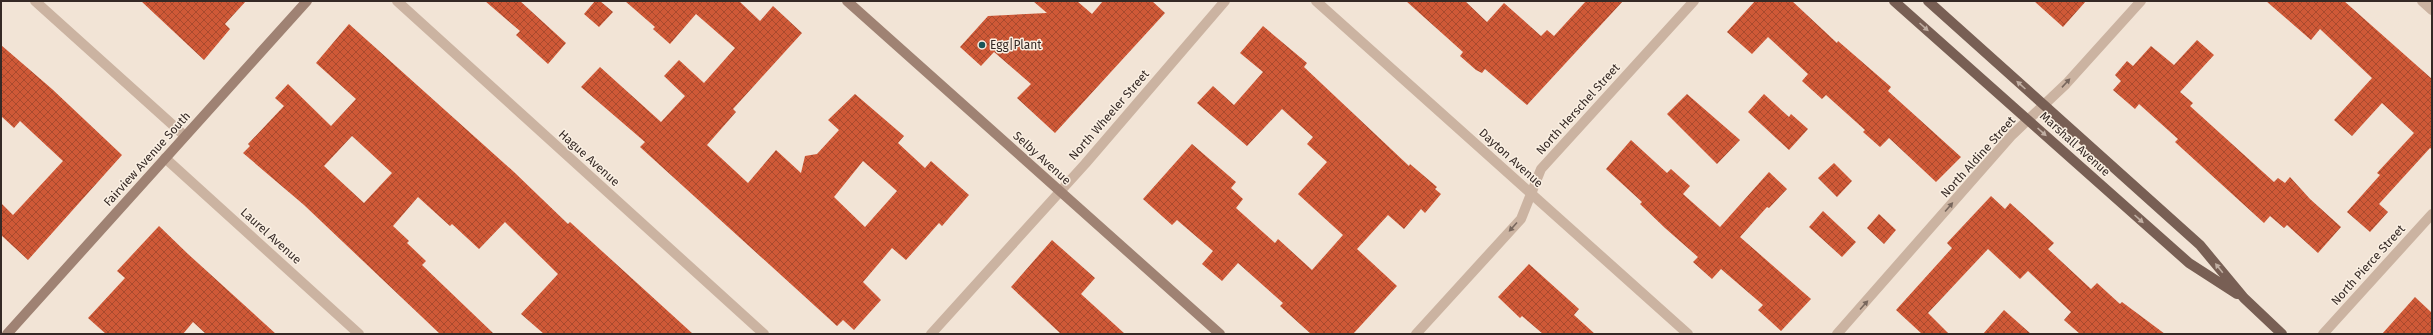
<svg xmlns="http://www.w3.org/2000/svg" width="2433" height="335" font-family="'Fira Sans',sans-serif">
	<style>
		.building { fill: url(#building-cross-hatch); fill-rule: evenodd }
		.lines { fill: none; stroke-linecap: round; stroke-linejoin: round }
		.street { stroke: #cbb3a1; stroke-width: 10 }
		.secondary { stroke: #9f8273; stroke-width: 10 }
		.primary { stroke: #785f54; stroke-width: 10 }
		.oneway { fill: #c0aea2 }
		.oneway2 { fill: #78675d }
		.poi-dot { fill: #185659; stroke: #faefe2; stroke-width: 1.5 }
		.labels { text-anchor: middle; stroke-width: 3; stroke-linejoin: round; paint-order: stroke }
		.poi-label { font-size: 12px; fill: #352925; stroke: #faefe2; text-anchor: start }
		.street-label { font-size: 12px; fill: #352925; stroke: #faefe2 }
	</style>
	<defs>
		<pattern id="building-cross-hatch" width="8" height="8" patternUnits="userSpaceOnUse"><rect width="8" height="8" fill="#cf5937"/><path d="M0 0l8 8M0 8l8-8" fill="none" stroke="#a94a2e"/></pattern>
	</defs>
	<rect width="100%" height="100%" fill="#f2e4d6"/>
	<path class="building" d="M141,1h105l-21,23 5,5 -26,31z
		M485,1h35l46,42 -18,21 -32,-29 4,-4z
		M595,1h5l13,11 -14,15 -15,-13z
		M625,1h114l21,20 13,-15 29,27 -69,76 3,3 -29,33 41,38 28,-33 25,23 4,-17 12,-2 22,-24 -11,-10 27,-26 49,42 -6,7 27,25 6,-7 38,34 -27,31 -3,-3 -33,37 -14,-12 -29,34 18,18 -27,30 -11,-10 -6,6 -197,-179 5,-5 -64,-55 19,-20 61,55 24,-26 -21,-20 15,-16 25,23 31,-35 -39,-34 -26,30 -17,-15 2,-2zM863,161l34,30 -32,36 -31,-30z
		M1033,1h44l15,13 11,-13h49l13,12 -110,120 -38,-35 14,-14 -37,-32 -13,14 -21,-19 28,-31 59,-3z
		M1406,1h59l22,21 17,-19 37,33 6,-6 7,6 32,-35h37l-96,104 -42,-36 -3,4 -6,-3 -16,-14 3,-4z
		M1755,1h37l45,42 1,-2 53,46 -3,4 73,66 -25,25 -47,-44 -9,9 -17,-15 2,-2 -39,-35 -4,4 -20,-18 6,-7 -40,-37 -16,17 -25,-22z
		M2034,1h52l-23,26z
		M2266,1h78l88,78v70l-2,-1 -51,56 9,8 -18,20 -23,-20 33,-37 -3,-2 37,-40 -32,-30 -30,33 -18,-16 38,-42 -52,-49 -9,11z
		M349,24l165,148 54,52 2,-2 123,112h-149l-23,-20 37,-40 -53,-52 -26,27 -27,-25 -2,2 -32,-29 -25,29 16,15 -2,2 19,18 -4,4 72,69h-54l-136,-129 -61,-52 7,-7 -2,-2 36,-38 -9,-8 13,-14 43,42 25,-27 -40,-36zM352,136l40,37 -28,30 -40,-37z
		M1263,26l44,37 -3,4 105,99 1,-2 27,23 -2,2 6,5 -16,19 -4,-4 -17,20 -16,-14 -31,34 40,37 -44,48h-42l-31,-28 3,-3 -45,-40 -16,18 -20,-17 11,-13 -36,-31 -5,5 -29,-26 49,-55 44,38 -5,6 12,11 -7,9 39,35 3,-4 34,31 31,-35 -45,-41 29,-32 -20,-18 6,-7 -31,-28 -35,37 -50,-43 16,-17 21,19 29,-33 -23,-19z
		M2197,40l17,15 -34,37 13,11 -3,3 84,76 4,-4 7,5 5,-6 20,22 31,28 -23,26 -31,-28 -3,3 -14,-12 -6,7 -89,-81 3,-3 -39,-35 -4,5 -22,-19 8,-9 -6,-6 12,-14 6,5 18,-20 23,19z
		M1,45l51,44 70,66 -94,105 -27,-25v-32l12,12 50,-54 -43,-40 -6,7 -13,-12z
		M1687,94l53,46 -23,24 -50,-50z
		M1764,94l25,23 2,-3 17,15 -19,21 -41,-38z
		M1631,140l36,33 4,-4 19,17 -7,8 37,33 49,-55 18,17 -18,19 -2,-1 -27,30 71,62 -30,32 -23,-21 5,-5 -42,-36 -9,10 -19,-17 5,-5 -33,-29 -25,-24 2,-2 -36,-33z
		M1834,163l18,18 -15,16 -19,-19z
		M1991,196l14,13 5,-6 44,40 -6,6 43,40 6,-6 23,21 2,-2 43,32h-85l-16,-14 7,-8 -43,-41 -8,8 -32,-30 -60,64 21,21h-27l-26,-24 56,-62 -5,-5z
		M1823,211l33,31 -14,15 -33,-30z
		M1879,214l17,16 -12,14 -17,-16z
		M159,226l29,28 88,80h-70l-13,-12 -10,12h-77l-18,-16 37,-40 -8,-7z
		M1052,240l43,38 -14,16 44,40h-64l-50,-47z
		M1529,264l50,45 -5,6 21,19h-52l-21,-18 -2,2 -22,-21z
		M2415,297l17,16v21h-50z
		M2004,310l27,24h-48z"/>
	<g class="lines">
		<path class="street" d="M35,1l150,135
			M397,1l367,333
			M1316,1l372,333
			M2422,1l10,9
			M165,158l194,176
			M931,334l154,-170 140,-163
			M1416,334l105,-115 20,-50 153,-168
			M1837,334l175,-199 54,-51 75,-83
			M2323,334l109,-120"/>
		<path class="secondary" d="M847,1l373,333
			M7,334l300,-333"/>
		<path class="primary" d="M1894,1l295,262 48,31
			M1928,1l272,244 44,53 38,36"/>
	</g>
	<defs><path id="oneway-solid" d="M-6-.8H1V-3.2L6.5 0L1 3.2V.8H-6Z"/></defs>
	<g class="oneway">
		<use href="#oneway-solid" transform="translate(1924 27) rotate(42)"/>
		<use href="#oneway-solid" transform="translate(2021 85) rotate(-138)"/>
		<use href="#oneway-solid" transform="translate(2042 132) rotate(42)"/>
		<use href="#oneway-solid" transform="translate(2139 219) rotate(42)"/>
		<use href="#oneway-solid" transform="translate(2219 268) rotate(-129)"/>
	</g>
	<g class="oneway2">
		<use href="#oneway-solid" transform="translate(2066 83) rotate(-47)"/>
		<use href="#oneway-solid" transform="translate(1949 207) rotate(-49)"/>
		<use href="#oneway-solid" transform="translate(1513 227) rotate(132)"/>
		<use href="#oneway-solid" transform="translate(1864 305) rotate(-48)"/>
	</g>
	<circle class="poi-dot" cx="982" cy="45" r="4"/>
	<g class="labels">
		<g class="poi-label">
			<text x="990" y="49">Egg|Plant</text>
		</g>
		<g class="street-label">
			<text transform="translate(1578 109) rotate(-48)" y="4">North Herschel Street</text>
			<text transform="translate(1109 115) rotate(-49)" y="4">North Wheeler Street</text>
			<text transform="translate(2075 144) rotate(42)" y="4">Marshall Avenue</text>
			<text transform="translate(1978 157) rotate(-48)" y="4">North Aldine Street</text>
			<text transform="translate(589 158) rotate(42)" y="4">Hague Avenue</text>
			<text transform="translate(1042 158) rotate(42)" y="4">Selby Avenue</text>
			<text transform="translate(1511 158) rotate(42)" y="4">Dayton Avenue</text>
			<text transform="translate(147 159) rotate(-48)" y="4">Fairview Avenue South</text>
			<text transform="translate(271 236) rotate(42)" y="4">Laurel Avenue</text>
			<text transform="translate(2368 265) rotate(-48)" y="4">North Pierce Street</text>
		</g>
	</g>
	<rect width="2433" height="335" fill="none" stroke="#352925" stroke-width="4"/>
</svg>
